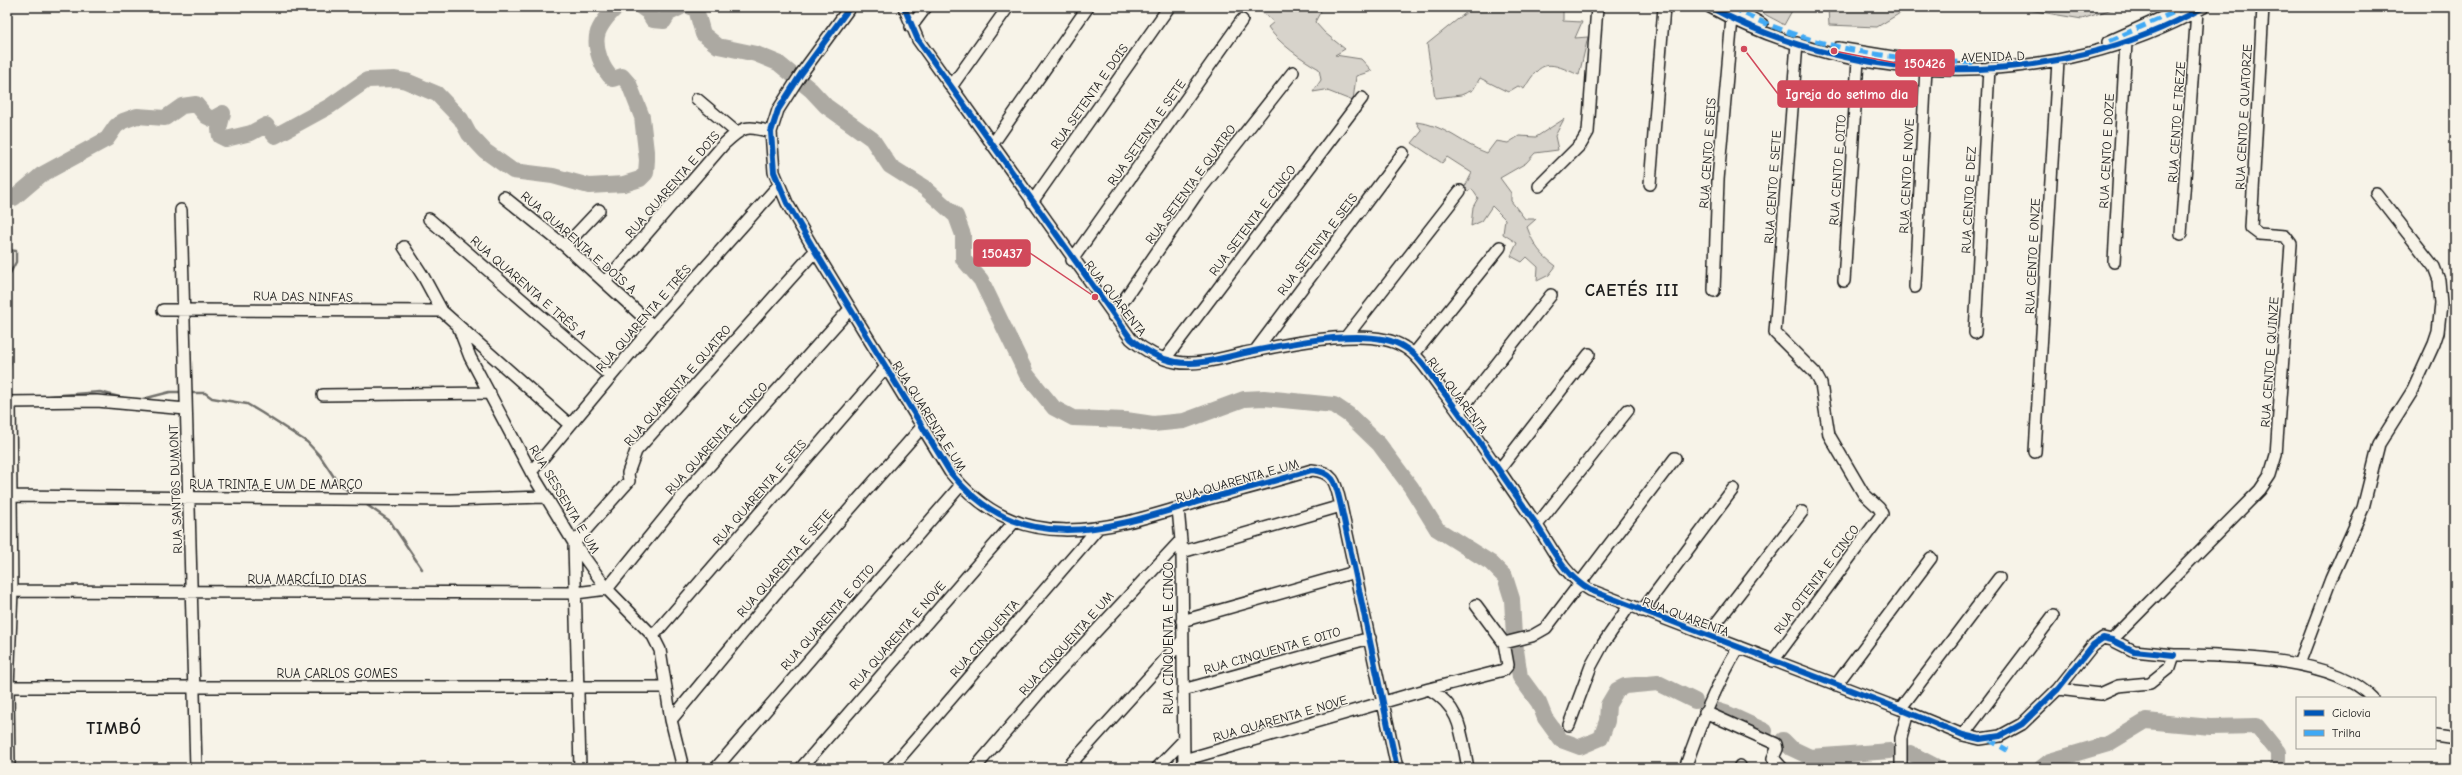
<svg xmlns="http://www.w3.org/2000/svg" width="2462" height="775" font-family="'Comic Neue',sans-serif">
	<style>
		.green { fill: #d7d3cb; stroke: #7a7874 }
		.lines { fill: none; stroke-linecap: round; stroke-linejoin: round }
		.stream { stroke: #72716c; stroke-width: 2.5 }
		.river { stroke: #aca9a2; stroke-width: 16 }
		.minor-casing { stroke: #1c1c1c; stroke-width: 14 }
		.minor { stroke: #f7f3e8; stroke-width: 11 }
		.quiet { stroke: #3fa9f5; stroke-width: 5; stroke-dasharray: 10 5; stroke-linecap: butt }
		.cycleway-casing { stroke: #f7f3e8; stroke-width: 8 }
		.cycleway { stroke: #0057b8; stroke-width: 6 }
		.labels { text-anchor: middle; stroke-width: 3; stroke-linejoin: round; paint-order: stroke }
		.street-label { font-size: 13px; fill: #1c1c1c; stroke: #f7f3e8 }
		.district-label { font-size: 17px; font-weight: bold; letter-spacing: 1px; fill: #1c1c1c; stroke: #f7f3e8 }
		.leader { fill: none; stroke: #d1495b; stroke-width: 1.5 }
		.callout-dot { fill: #d1495b; stroke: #f7f3e8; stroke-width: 1.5 }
		.callout { fill: #d1495b; stroke: #d1495b; stroke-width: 1.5 }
		.callout-label { font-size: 14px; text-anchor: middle; font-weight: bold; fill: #fff }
	</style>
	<rect width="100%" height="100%" fill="#f7f3e8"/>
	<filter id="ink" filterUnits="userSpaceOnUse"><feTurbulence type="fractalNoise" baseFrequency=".025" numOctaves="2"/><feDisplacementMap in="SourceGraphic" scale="8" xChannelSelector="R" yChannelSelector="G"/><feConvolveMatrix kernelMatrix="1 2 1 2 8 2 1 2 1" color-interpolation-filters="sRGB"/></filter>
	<g filter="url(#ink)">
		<path class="green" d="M1255,7h68l-8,15 10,11 20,16 -10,6 26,4 11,12 -16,5 -3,25 -28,-11 -12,2 8,-12 -2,-11c-16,-9 -41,-26 -51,-42l6,-5z
			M1473,7h90v14l19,1 -7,16 13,-1 -9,38c-30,-13 -37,-17 -55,14l-6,-3 -10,6 -28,-14 -7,12 -12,5 -26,3 -8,-54z
			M1757,7h37l-10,18c-8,-6 -22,-10 -27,-18z
			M1828,7h82l-33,20 -48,-2z
			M2011,7h107l-36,12z
			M1564,119l-9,17 3,14 -23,3 -9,10 -26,15 11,15v8l14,18h11l-9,8c7,19 13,27 29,39l-7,9 -12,6 1,-14 -11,-10 -5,5 -11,-6 6,-13 -14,-9 2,-15 -13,-13 -10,15 -11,5 2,-19 5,-9 -6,-9 -11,5 11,-21 -25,-16 -5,6 -30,-20 10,-12 -6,-9c30,3 45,22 71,31l9,-12 12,2 11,-7 17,1z"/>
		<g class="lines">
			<path class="stream" d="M7,250l9,1v11l-9,17
				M7,336l3,27 -3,18
				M7,389l5,9
				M188,393h17l7,5 35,6 15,9 45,29 13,14 14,21 19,19
				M49,396l51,-4 27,7
				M139,400l31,-8h13
				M364,503l26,18 32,48"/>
			<path class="river" d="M641,7l7,5 5,8 11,1 5,-8 12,-6
				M691,7l5,2 7,25 15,12 38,8 22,9 33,27 15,16 46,33 18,27 35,22 31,28 7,19v24l18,21 46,95 27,33 19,10 53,2 27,4 31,-3 60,-22 20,-1 70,7 15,10 30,29 32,43 26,42 54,34 14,14 7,22 2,38
				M7,198h7l27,-23 66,-36 9,-13 7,-5 14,-5 28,2 17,-12 14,-2 10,12 6,3 11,-6 -4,16 1,7 6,3 25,-6 15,-8 9,11 55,-30 37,-26 28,-1 11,2 31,13 24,25 8,15 16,17 28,20 40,5 36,10 35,-2 16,-5 6,-6 1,-13 -5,-43 -13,-33 -7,-8 -9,3c-11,-9 -20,-33 -15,-47 3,-8 13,-21 20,-25
				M1515,643l5,34 19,26 6,15 16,22 19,7 21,-9 6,-17 1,-16 9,-15 8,-4 33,-3 37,18
				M1709,708l19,6 37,17
				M1783,740l8,8 19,9 80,-6
				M1910,753l29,15
				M2041,768l9,-7 58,-17 38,-23 65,6 46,-1 21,26v16"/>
			<defs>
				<path id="minor" d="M850,7l-49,67 -23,36 -7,22 3,40 13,31 28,48 135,221c71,89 162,56 254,28 36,-10 72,-19 108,-30 24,2 24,16 29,36l56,262
					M904,7l14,33 213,299c13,11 27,20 45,23 21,4 47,-4 68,-9 40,-8 126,-28 160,-6 16,9 27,29 38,43 32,42 61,87 92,131 18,26 28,53 56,69l310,119 63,26 17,4 20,-3 22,-12 36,-35 35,-44 10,-7 9,2 22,11 40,4
					M1710,7c150,82 345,84 494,0
					M1732,7l30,17
					M911,27l15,-20
					M2108,42l78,-35
					M1838,48l79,13
					M951,87l57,-80
					M697,99l39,33
					M992,145l96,-138
					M1650,184l14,-177
					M1539,186l42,-42 7,-12 9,-125
					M504,197l61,49 88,80
					M1032,202l137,-195
					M181,210l15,558
					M429,219l181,157
					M2181,234l16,-223
					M565,246l34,-36
					M404,247l19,29 19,35 128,114
					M1072,260l170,-240
					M2114,262l12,-220
					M1844,281l14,-221
					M605,282l119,-138c19,-18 22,-19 47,-12
					M1915,287l11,-220
					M1714,291l4,-111 14,-162
					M163,310l279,1
					M1113,316l83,-121 97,-123
					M458,326l12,31 61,115 43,71 33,46 46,47 7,14 11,70 12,48
					M1975,333l14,-265
					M1346,337l114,-146
					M1255,351l148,-198
					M1414,354l86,-107
					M1165,359l197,-261
					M323,395l167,-2
					M7,402l90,-1 89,8
					M1459,412l92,-117
					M2035,452l23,-391
					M1499,470l90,-116
					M531,472l122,-146 126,-141
					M7,496l444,4 94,-3
					M1178,508l4,44 2,215
					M1537,525l91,-115
					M574,543l55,-62 -1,-8 8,-22 179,-200
					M574,544l6,224
					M1182,552l159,-46
					M607,589l78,-96 165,-184
					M7,591l569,2 31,-4
					M1476,605l28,38 28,-7 14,-8 129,-170
					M1642,611l91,-122
					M1182,621l173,-49
					M1707,635l95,-123
					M653,636l233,-269
					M2112,640l148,-150 10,-15 6,-20 15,-211 -6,-8 -26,-2 -8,-6 12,-221
					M1773,661l109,-147 -3,-6 -16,-15 -34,-58 -8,-51 -6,-11 -40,-40 22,-290
					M2299,664l32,-85 32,-71 16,-64 34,-54 21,-46 4,-12 3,-28 -2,-24 -5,-13 -58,-74
					M1836,685l95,-127
					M7,687h659
					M1429,689l75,-19 4,-5 -4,-22
					M2058,689l42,5 18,-8 32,-3 20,-16 4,-12c55,1 159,1 198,43
					M1183,690l187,-52
					M1900,709l99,-131
					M1705,712l71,32 1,5 -4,9 9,10
					M671,720l104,-126 147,-167
					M1569,725l22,-59 12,-22 26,-38
					M1963,735l90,-119
					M2435,736l20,3
					M1184,760l245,-71c33,19 32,45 39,79
					M9,768l-1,-81 4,-96 -2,-189
					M716,768l245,-283
					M801,768l214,-247
					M891,768l208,-241
					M975,768l70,-82 136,-146
					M1067,768l114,-126
					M1157,768l26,-27
					M1685,768c15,-43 30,-82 54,-121
					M1739,768l1,-2
					M1901,768v-30l7,-26"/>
			</defs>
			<use href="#minor" class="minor-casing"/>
			<use href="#minor" class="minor"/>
			<path class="quiet" d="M1732,7c75,41 157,53 242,56
				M2109,41l77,-34
				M1988,739l19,11"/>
			<defs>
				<path id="cycleway" d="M850,7l-49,67 -23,36 -7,22 3,40 13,31 28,48 135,221c71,89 162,56 254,28 36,-10 72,-19 108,-30 24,2 24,16 29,36l56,262
					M904,7l14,33 213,299c13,11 27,20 45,23 21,4 47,-4 68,-9 40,-8 126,-28 160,-6 16,9 27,29 38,43 32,42 61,87 92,131 18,26 28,53 56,69l310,119 63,26 17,4 20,-3 22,-12 36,-35 35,-44 10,-7 9,2 22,11 40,4
					M1710,7c150,82 345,84 494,0"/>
			</defs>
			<use href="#cycleway" class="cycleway-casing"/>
			<use href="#cycleway" class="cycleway"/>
		</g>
	</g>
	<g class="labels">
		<g class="street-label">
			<text transform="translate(1993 56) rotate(-2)" y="5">AVENIDA D</text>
			<text transform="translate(1089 96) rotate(-55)" y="5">RUA SETENTA E DOIS</text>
			<text transform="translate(2243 117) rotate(-87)" y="5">RUA CENTO E QUATORZE</text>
			<text transform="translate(2176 122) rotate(-86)" y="5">RUA CENTO E TREZE</text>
			<text transform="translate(1146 132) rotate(-55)" y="5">RUA SETENTA E SETE</text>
			<text transform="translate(2106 151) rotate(-87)" y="5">RUA CENTO E DOZE</text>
			<text transform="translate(1707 153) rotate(-86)" y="5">RUA CENTO E SEIS</text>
			<text transform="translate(1837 170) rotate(-86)" y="5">RUA CENTO E OITO</text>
			<text transform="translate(1906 176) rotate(-87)" y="5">RUA CENTO E NOVE</text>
			<text transform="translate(672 184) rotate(-49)" y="5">RUA QUARENTA E DOIS</text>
			<text transform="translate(1190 184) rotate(-54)" y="5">RUA SETENTA E QUATRO</text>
			<text transform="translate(1772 187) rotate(-86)" y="5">RUA CENTO E SETE</text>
			<text transform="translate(1968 200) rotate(-87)" y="5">RUA CENTO E DEZ</text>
			<text transform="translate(1252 220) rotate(-53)" y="5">RUA SETENTA E CINCO</text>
			<text transform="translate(579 242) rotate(41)" y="5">RUA QUARENTA E DOIS A</text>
			<text transform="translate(1317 244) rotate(-53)" y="5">RUA SETENTA E SEIS</text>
			<text transform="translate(2032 256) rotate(-87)" y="5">RUA CENTO E ONZE</text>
			<text transform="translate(529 287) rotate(41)" y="5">RUA QUARENTA E TRÊS A</text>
			<text transform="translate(303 296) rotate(1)" y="5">RUA DAS NINFAS</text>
			<text transform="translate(1116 298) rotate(52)" y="5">RUA QUARENTA</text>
			<text transform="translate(643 318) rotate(-49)" y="5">RUA QUARENTA E TRÊS</text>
			<text transform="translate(2269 362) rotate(-86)" y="5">RUA CENTO E QUINZE</text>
			<text transform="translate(677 385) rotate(-49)" y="5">RUA QUARENTA E QUATRO</text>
			<text transform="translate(1458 395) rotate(53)" y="5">RUA QUARENTA</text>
			<text transform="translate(930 416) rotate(58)" y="5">RUA QUARENTA E UM</text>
			<text transform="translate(716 438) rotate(-48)" y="5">RUA QUARENTA E CINCO</text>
			<text transform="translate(1237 480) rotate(-16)" y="5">RUA QUARENTA E UM</text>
			<text x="276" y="489">RUA TRINTA E UM DE MARÇO</text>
			<text transform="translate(175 489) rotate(-92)" y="5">RUA SANTOS DUMONT</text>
			<text transform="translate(759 492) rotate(-49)" y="5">RUA QUARENTA E SEIS</text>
			<text transform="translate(565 499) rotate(59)" y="5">RUA SESSENTA E UM</text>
			<text transform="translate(784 563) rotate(-49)" y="5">RUA QUARENTA E SETE</text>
			<text x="307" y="584">RUA MARCÍLIO DIAS</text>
			<text transform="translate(1816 579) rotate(-53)" y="5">RUA OITENTA E CINCO</text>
			<text transform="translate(1686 616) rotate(20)" y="5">RUA QUARENTA</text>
			<text transform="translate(827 617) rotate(-49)" y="5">RUA QUARENTA E OITO</text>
			<text transform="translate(897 635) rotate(-49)" y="5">RUA QUARENTA E NOVE</text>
			<text transform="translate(984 638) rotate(-49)" y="5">RUA CINQUENTA</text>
			<text transform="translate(1168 638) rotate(-90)" y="5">RUA CINQUENTA E CINCO</text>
			<text transform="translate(1066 643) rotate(-48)" y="5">RUA CINQUENTA E UM</text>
			<text transform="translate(1272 650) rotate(-16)" y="5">RUA CINQUENTA E OITO</text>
			<text x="337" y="678">RUA CARLOS GOMES</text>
			<text transform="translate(1280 718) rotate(-16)" y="5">RUA QUARENTA E NOVE</text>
		</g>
		<g class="district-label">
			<text x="1632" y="296">CAETÉS III</text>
			<text x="114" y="734">TIMBÓ</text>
		</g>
	</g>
	<path class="leader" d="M1834 51L1896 63M1744 49L1778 94M1095 297L1030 253"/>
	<g class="callout-dot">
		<circle cx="1834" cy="51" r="4"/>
		<circle cx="1744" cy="49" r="4"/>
		<circle cx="1095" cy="297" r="4"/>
	</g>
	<g class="callout">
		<rect x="1896" y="50" width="58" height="26" rx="4"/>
		<rect x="1778" y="81" width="139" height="26" rx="4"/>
		<rect x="974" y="240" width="56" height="26" rx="4"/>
	</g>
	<g class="callout-label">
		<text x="1925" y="68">150426</text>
		<text x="1847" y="99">Igreja do setimo dia</text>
		<text x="1002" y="258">150437</text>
	</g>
	<rect width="2462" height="775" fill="none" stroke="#f7f3e8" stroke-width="24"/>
	<rect x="12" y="12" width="2438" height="751" fill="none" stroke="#1c1c1c" stroke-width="1.5" filter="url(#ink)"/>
	<rect x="2296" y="697" width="140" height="52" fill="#f7f3e8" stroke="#9f9d96"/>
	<rect x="2304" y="710" width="20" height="6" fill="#0057b8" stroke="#9f9d96"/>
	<text x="2332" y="717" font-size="12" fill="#1c1c1c">Ciclovia</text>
	<rect x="2304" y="730" width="20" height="6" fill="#3fa9f5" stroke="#9f9d96"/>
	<text x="2332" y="737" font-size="12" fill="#1c1c1c">Trilha</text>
</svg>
